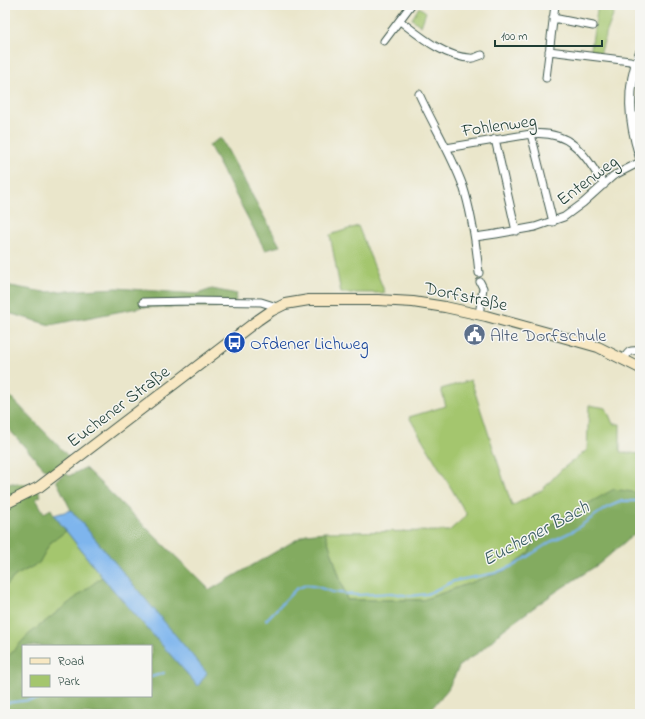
<svg xmlns="http://www.w3.org/2000/svg" width="645" height="719" font-family="'Indie Flower',sans-serif">
	<style>
		.green { fill: #a4c66e; stroke: #628251 }
		.forest { fill: #83ab61; stroke: #51744a; fill-rule: evenodd }
		.water { fill: #7eb5ed; stroke: #4e7990 }
		.lines { fill: none; stroke-linecap: round; stroke-linejoin: round }
		.stream { stroke: #7eb5ed; stroke-width: 2 }
		.minor-casing { stroke: #3d564b; stroke-width: 9 }
		.tertiary-casing { stroke: #3d564b; stroke-width: 11 }
		.secondary-casing { stroke: #3d564b; stroke-width: 12 }
		.minor { stroke: #fff; stroke-width: 7 }
		.tertiary { stroke: #fff; stroke-width: 9 }
		.secondary { stroke: #f8e8c3; stroke-width: 10 }
		.labels { text-anchor: middle; stroke-width: 3; stroke-linejoin: round; paint-order: stroke }
		.street-label { font-size: 18px; fill: #1f3d34; stroke: #f6f6f2 }
		.service-label { font-size: 18px; fill: #4e5e75; stroke: #f6f6f2; text-anchor: start }
		.transit-label { font-size: 18px; fill: #164399; stroke: #f6f6f2; text-anchor: start }
		.water-label { font-size: 19px; font-style: italic; fill: #375b62; stroke: #f6f6f2 }
	</style>
	<rect width="100%" height="100%" fill="#f6f6f2"/>
	<filter id="ink" filterUnits="userSpaceOnUse"><feTurbulence type="fractalNoise" baseFrequency=".025" numOctaves="2"/><feDisplacementMap in="SourceGraphic" scale="8" xChannelSelector="R" yChannelSelector="G"/><feConvolveMatrix kernelMatrix="1 2 1 2 8 2 1 2 1" color-interpolation-filters="sRGB"/></filter>
	<filter id="wash" filterUnits="userSpaceOnUse"><feTurbulence type="fractalNoise" baseFrequency=".012" numOctaves="4" result="noise"/><feDisplacementMap in="SourceGraphic" scale="16" xChannelSelector="R" yChannelSelector="G"/><feGaussianBlur stdDeviation="0.9" result="paint"/><feColorMatrix in="noise" values="0 0 0 0 0 0 0 0 0 0 0 0 0 0 0 0 0 1.4 0 .05"/><feComposite in="paint" operator="in"/></filter>
	<g filter="url(#wash)">
		<rect width="100%" height="100%" fill="#eae6cb"/>
		<path class="green" d="M598,5h19l-11,29 -6,21 -10,-1z
			M419,7l7,5 -5,14 -9,-7z
			M358,226l27,67h-44l-11,-58z
			M471,380l41,126 30,-16 20,-21 25,-19 2,-45 17,3 7,16h7v28l20,2v39l-103,40 -8,20 -22,17 -84,30h-76l-22,-68 124,-1 18,-16 -58,-98 37,-11 -5,-17z
			M66,531l36,46 -74,58 -23,25v17v-90l10,-11 24,-13 11,-20z"/>
		<path class="forest" d="M221,138l59,108 -15,4 -56,-105z
			M5,285l39,7 73,-4 80,6 15,-5 25,5 -3,13h-91l-93,18 -45,-13z
			M5,391l65,67 -19,18 -46,-51z
			M85,468l125,122 96,-56 19,-2 22,68h76l83,-30 23,-17 7,-20 78,-44 25,4 1,-2v38l-41,35 -42,27 -53,38 -22,21 -22,15 -12,24 -21,25h-422v-54l23,-25 74,-58 96,109 8,-13 -135,-163 -15,-30 10,-7 3,3zM23,646h128v50h-128z
			M12,483l24,2 5,11 -5,3 8,14 7,-4 3,6 12,16 -16,12 -11,20 -24,13 -10,11v-32l4,-4 -4,-10v-56z"/>
		<path class="water" d="M71,510l136,163 -9,13 -96,-109 -48,-62z"/>
		<g class="lines">
			<path class="stream" d="M266,620l30,-31 10,-4 12,2 14,5 25,3 35,-2 18,3 17,-2 27,-13 41,-8 20,-8 35,-23 23,-11 33,-23 16,-7h18
				M151,677l13,-4
				M5,703l61,-7"/>
		</g>
	</g>
	<g filter="url(#ink)">
		<g class="lines">
			<defs>
				<path id="minor" d="M553,18l40,8
					M400,21c20,15 44,36 70,37 4,1 8,-2 12,-3
					M384,41l27,-36
					M549,51l81,10 10,5
					M546,78l9,-73
					M419,94c14,31 32,59 44,92 9,28 13,57 16,87
					M631,116h9
					M531,134l22,88
					M495,139l21,92
					M446,148l85,-14c41,-4 54,21 73,51
					M475,237l21,-3 39,-7 29,-10 19,-14 30,-27 27,-14
					M143,302l46,-1 72,1 16,5
					M479,315l4,-27 -3,-6
					M624,359c5,-9 6,-9 16,-8"/>
				<path id="tertiary" d="M640,53c-14,35 -11,68 0,103"/>
				<path id="secondary" d="M5,504l34,-17 219,-167 13,-9 14,-7 24,-4h69l35,2 32,5 41,9 73,20 39,11 42,21"/>
			</defs>
			<use href="#minor" class="minor-casing"/>
			<use href="#tertiary" class="tertiary-casing"/>
			<use href="#secondary" class="secondary-casing"/>
			<use href="#minor" class="minor"/>
			<use href="#tertiary" class="tertiary"/>
			<use href="#secondary" class="secondary"/>
		</g>
	</g>
	<defs>
		<symbol id="civic-disc" viewBox="-11 -11 22 22"><circle r="9.5" fill="#5c6f8a" stroke="#f6f6f2"/><path d="M-.6-6.5H3V-4.5H.6V-3L4-1V1h2V6H-6V1h2V-1L-.6-3ZM-1.2 2.5V6h2.4V2.5Z" fill="#fff"/></symbol>
		<symbol id="bus-disc" viewBox="-11 -11 22 22"><circle r="9.5" fill="#1a4fb4" stroke="#f6f6f2"/><path d="M-5-6H5V4H4V6H2V4H-2V6H-4V4H-5ZM-3.5-4V0h7V-4ZM-3.5 1.2v1.5H-2V1.2ZM2 1.2v1.5H3.5V1.2Z" fill="#fff"/></symbol>
	</defs>
	<g fill-rule="evenodd">
		<use href="#civic-disc" x="462" y="322" width="25" height="25"/>
		<use href="#bus-disc" x="222" y="330" width="25" height="25"/>
	</g>
	<g class="labels">
		<g class="street-label">
			<text transform="translate(499 125) rotate(-8)" y="6">Fohlenweg</text>
			<text transform="translate(587 180) rotate(-37)" y="6">Entenweg</text>
			<text transform="translate(466 296) rotate(12)" y="6">Dorfstraße</text>
			<text transform="translate(118 406) rotate(-37)" y="6">Euchener Straße</text>
		</g>
		<g class="service-label">
			<text x="490" y="341">Alte Dorfschule</text>
		</g>
		<g class="transit-label">
			<text x="250" y="349">Ofdener Lichweg</text>
		</g>
		<g class="water-label">
			<text transform="translate(535 532) rotate(-28)" y="7">Euchener Bach</text>
		</g>
	</g>
	<rect width="645" height="719" fill="none" stroke="#f6f6f2" stroke-width="20"/>
	<rect x="22" y="645" width="130" height="52" fill="#f6f6f2" stroke="#a0aca6"/>
	<rect x="30" y="658" width="20" height="6" fill="#f8e8c3" stroke="#a0aca6"/>
	<text x="58" y="665" font-size="12" fill="#1f3d34">Road</text>
	<rect x="30" y="675" width="20" height="12" fill="#a4c66e" stroke="#a0aca6"/>
	<text x="58" y="685" font-size="12" fill="#1f3d34">Park</text>
	<path d="M495 40v6h107v-6" fill="none" stroke="#1f3d34" stroke-width="2"/>
	<text x="501" y="40" font-size="12" fill="#1f3d34" stroke="#f6f6f2" stroke-width="3" paint-order="stroke">100 m</text>
</svg>
